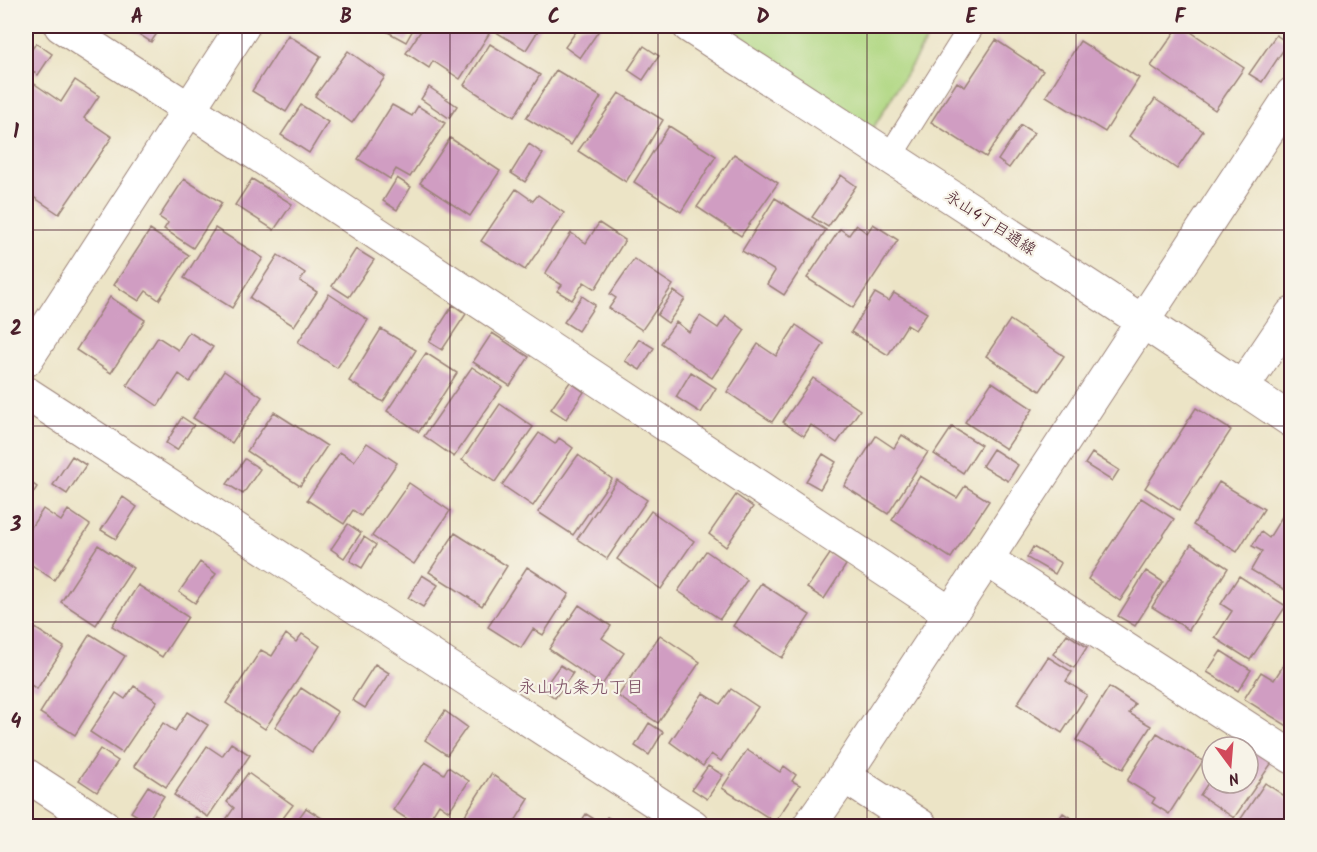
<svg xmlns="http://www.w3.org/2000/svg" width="1317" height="852" font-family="Kalam,'Klee One',sans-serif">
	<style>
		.green { fill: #afd781; stroke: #7c7b56; stroke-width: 1.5 }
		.building { fill: #d09dc2 }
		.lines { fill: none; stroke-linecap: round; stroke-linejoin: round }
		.service-casing { stroke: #9b8278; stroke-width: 26 }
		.minor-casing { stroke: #9b8278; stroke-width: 35 }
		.tertiary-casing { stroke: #9b8278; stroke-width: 35 }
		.service { stroke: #fff; stroke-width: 24 }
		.minor { stroke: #fff; stroke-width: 33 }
		.tertiary { stroke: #fff; stroke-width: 33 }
		.grid { fill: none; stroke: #4a1f2b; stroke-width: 1.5; stroke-opacity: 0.55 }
		.labels { text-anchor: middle; stroke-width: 4.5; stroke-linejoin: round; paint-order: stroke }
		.street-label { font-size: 16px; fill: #4a1f2b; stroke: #f7f3e8 }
		.neighbourhood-label { font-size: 18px; fill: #794b60; stroke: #f7f3e8 }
		.neatline { fill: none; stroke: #4a1f2b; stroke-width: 2 }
		.grid-label { font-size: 20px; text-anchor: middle; font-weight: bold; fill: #4a1f2b }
	</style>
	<rect width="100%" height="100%" fill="#f7f3e8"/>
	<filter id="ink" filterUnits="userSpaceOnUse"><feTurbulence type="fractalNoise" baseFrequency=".0167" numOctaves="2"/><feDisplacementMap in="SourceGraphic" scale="12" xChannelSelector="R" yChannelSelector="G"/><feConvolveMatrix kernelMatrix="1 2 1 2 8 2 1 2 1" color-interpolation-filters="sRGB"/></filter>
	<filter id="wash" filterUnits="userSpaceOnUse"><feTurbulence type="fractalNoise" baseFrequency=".008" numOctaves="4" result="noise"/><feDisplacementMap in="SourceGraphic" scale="24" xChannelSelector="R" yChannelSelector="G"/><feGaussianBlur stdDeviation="1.35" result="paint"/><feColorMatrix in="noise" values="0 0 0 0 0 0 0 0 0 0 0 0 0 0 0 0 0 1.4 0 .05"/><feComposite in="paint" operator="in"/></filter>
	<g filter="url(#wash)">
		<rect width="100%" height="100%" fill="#ece4c6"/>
		<path class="green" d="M689,26h246l-69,114z"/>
		<g id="blocks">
			<path class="building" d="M126,26h36l-11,16z
				M377,26h38l-9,16z
				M424,26h52l13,8 -29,45 -27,-18 -4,7 -23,-15z
				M486,26h55l-15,24z
				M580,26h22l-22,32 -15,-11z
				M1179,26h3l62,42 -29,42 -64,-44z
				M288,35l33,21 -35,56 -34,-21z
				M1276,35l12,8 -26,39 -13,-8z
				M996,40l47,31 -57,86 -55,-35 26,-40 8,5z
				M1080,41l59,37 -34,54 -59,-36z
				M36,43l16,11 -14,21 -12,-8v-9z
				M490,44l50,31 -26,42 -50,-32z
				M644,46l15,10 -16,24 -15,-10z
				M348,51l37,26 -33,46 -37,-27z
				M556,70l45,27 -30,48 -45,-27z
				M26,78l35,24 14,-22 24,16 -15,22 28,19 -53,77 -33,-22z
				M429,87l28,19 -8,12 -28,-19z
				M619,93l44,27 -37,62 -48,-31z
				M1155,99l48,32 -26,38 -48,-33z
				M301,105l27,17 -19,31 -28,-18z
				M392,105l20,11 6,-10 27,17 -35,54 -14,-8 -6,10 -32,-20z
				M1021,125l13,8 -25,35 -11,-8z
				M669,126l47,30 -35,56 -47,-30z
				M450,138l50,33 -30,45 -50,-33z
				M529,144l14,10 -18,28 -14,-9z
				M734,154l44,29 -37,53 -44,-29z
				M841,175l15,11 -28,41 -16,-10z
				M397,178l14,9 -14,23 -14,-9z
				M184,179l38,24 -29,45 -29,-19 4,-6 -9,-6z
				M252,179l40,25 -18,26 -39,-25z
				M516,189l17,12 5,-6 26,18 -39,57 -44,-29z
				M775,198l51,32 -42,65 -17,-11 8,-13 -33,-20z
				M599,223l26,17 -30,49 -11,-7 -12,18 -15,-9 5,-6 -17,-11 26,-41 15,10z
				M873,224l25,16 -45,68 -46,-30 33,-49 9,6 7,-10 11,8z
				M215,228l48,30 -31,50 -48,-30z
				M150,230l39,25 -30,45 -13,-9 -7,10 -25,-16z
				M356,249l18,11 -25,37 -17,-11z
				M278,255l27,18 -5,8 17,11 -23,34 -44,-28z
				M634,259l39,26 -31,45 -33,-22 7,-10 -6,-4z
				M674,291l11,8 -17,24 -11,-8z
				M875,293l14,8 5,-8 33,20 -12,17 -8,-5 -19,30 -37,-23z
				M329,294l39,26 -31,48 -39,-26z
				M582,296l13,9 -17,26 -14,-9z
				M110,297l35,23 -34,53 -35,-23z
				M453,305l13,9 -24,36 -13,-8z
				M700,316l18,12 8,-12 19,14 -33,48 -51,-35 15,-21 13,10z
				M1010,320l54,36 -24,35 -54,-35z
				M796,325l28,19 -52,78 -45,-30 31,-48 18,12z
				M381,329l35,21 -33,52 -34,-21z
				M189,332l24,15 -23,35 -11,-8 -21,32 -31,-21 31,-48 20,13z
				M492,333l37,24 -19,29 -37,-24z
				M639,339l15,9 -14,22 -15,-9z
				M426,353l31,20 -38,59 -32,-21z
				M472,367l30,20 -48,70 -30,-21z
				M224,371l38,26 -30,46 -39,-25z
				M691,372l25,16 -15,25 -25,-16z
				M813,378l47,32 -23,33 -26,-18 -7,11 -21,-14z
				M570,382l14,10 -18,27 -15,-10z
				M992,382l41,27 -27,40 -41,-27z
				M500,404l33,23 -38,55 -33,-22z
				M1196,408l35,22 -52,80 -34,-22z
				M274,412l53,34 -27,40 -53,-35z
				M182,417l12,8 -17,25 -11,-7z
				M952,427l29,18 -18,28 -29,-19z
				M539,433l16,11 4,-6 14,10 -40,58 -31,-21z
				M902,435l26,17 -40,62 -44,-28 32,-50 18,12z
				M367,443l30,20 -36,53 -8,-6 -9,14 -37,-24 33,-48 14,9z
				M993,449l25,16 -10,16 -26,-15z
				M1092,453l27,17 -7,11 -27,-17z
				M823,454l13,8 -16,27 -14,-8z
				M578,455l34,24 -39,56 -35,-23z
				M72,456l14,9 -19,29 -14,-9z
				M245,459l15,10 -17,25 -16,-10z
				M920,476l37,22 8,-12 24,15 -38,57 -59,-38z
				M26,479l11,8 -11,17z
				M617,480l30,20 -40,59 -30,-20z
				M1219,482l45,27 -27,43 -44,-27z
				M409,483l41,28 -36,53 -42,-28z
				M736,495l17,12 -27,40 -17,-13z
				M123,497l14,10 -21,32 -15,-9z
				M1141,498l33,21 -54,82 -32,-22z
				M43,509l18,12 7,-11 22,15 -36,55 -28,-19v-26z
				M651,511l43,30 -33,48 -44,-30z
				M1283,515l9,5v74l-41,-24 11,-19 -10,-5 9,-14 8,6z
				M348,524l13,9 -17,25 -13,-9z
				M455,533l52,33 -25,40 -53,-34z
				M364,537l12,8 -14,23 -12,-7z
				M1191,544l37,24 -39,62 -37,-23z
				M98,545l35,23 -37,57 -35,-23z
				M1033,547l28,16 -6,11 -28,-16z
				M706,551l41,29 -27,39 -42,-28z
				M830,554l16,11 -22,34 -17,-11z
				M200,562l16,12 -21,29 -16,-11z
				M527,567l42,27 -26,41 -10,-6 -12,19 -33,-21z
				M1146,571l17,11 -28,44 -17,-10z
				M422,575l16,10 -15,22 -15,-9z
				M1239,576l47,30 -36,54 -35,-22 17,-27 -11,-7z
				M761,583l49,32 -28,43 -49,-32z
				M138,585l50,32 -26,40 -50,-31z
				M579,605l32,21 -9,12 22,15 -22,32 -53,-36z
				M26,622l38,25 -27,42 -11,-7z
				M90,634l35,22 -50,79 -35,-22z
				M286,634l10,8 6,-8 18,12 -55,83 -39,-26 35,-53 11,6z
				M1067,634l20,13 -13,21 -21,-14z
				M660,635l40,27 -42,61 -40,-27z
				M1221,651l30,19 -13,21 -31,-19z
				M1290,655l2,1v66l-3,5 -45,-28 17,-27 13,8z
				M1048,657l24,15 -6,9 21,14 -25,38 -45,-29z
				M375,664l14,9 -24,35 -13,-8z
				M560,665l13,8 -18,25 -12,-9z
				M134,686l23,15 -35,52 -32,-21 26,-39 9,6z
				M1109,687l26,17 -6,9 22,13 -28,43 -47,-29z
				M301,688l37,24 -26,40 -37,-25z
				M731,689l27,18 -37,54 -10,-7 -8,12 -33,-24 33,-49 17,11z
				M445,711l22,16 -20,28 -22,-15z
				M187,712l21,13 -42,62 -32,-21 29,-43 12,8z
				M649,723l14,9 -14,23 -14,-9z
				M1157,733l46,28 -34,53 -17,-11 3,-5 -28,-17z
				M1239,738l34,23 -39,57 -34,-23 12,-18v6h36v-36h-16z
				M231,743l19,12 -42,62 -34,-22 33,-49 15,10z
				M100,749l18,12 -21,31 -18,-12z
				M747,750l33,22 4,-6 12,9 -4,6 8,4 -25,37 -53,-34z
				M425,762l19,12 4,-7 21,14 -20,30 -10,-7 -14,22h-7l-25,-16z
				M708,766l15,9 -16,24 -15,-10z
				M248,773l45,32 -16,21h-44l-8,-5 9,-13 -7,-6z
				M491,774l38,25 -17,27h-54z
				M1265,783l27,18v25h-42l-10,-6z
				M148,786l16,10 -17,26 -16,-10z
				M306,808l28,18h-41z
				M1063,813l20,13h-29z
				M586,814l13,8 -3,4h-18z
				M196,817l14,9h-20z
				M607,817l13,7 -1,2h-18z"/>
		</g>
	</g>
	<g filter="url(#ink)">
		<use href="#blocks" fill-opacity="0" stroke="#9b8278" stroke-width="1.5"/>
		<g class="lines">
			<defs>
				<path id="service" d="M890,156l82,-130"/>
				<path id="minor" d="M61,26l128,83 761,504
					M26,360l217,-334
					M1242,388l50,-74
					M26,393l667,433
					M986,559l306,198
					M26,775l78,51
					M844,776l77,50
					M809,826l35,-50 448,-682"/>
				<path id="tertiary" d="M689,26l453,295 150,100"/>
			</defs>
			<use href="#service" class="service-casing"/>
			<use href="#minor" class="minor-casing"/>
			<use href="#tertiary" class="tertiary-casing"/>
			<use href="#service" class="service"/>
			<use href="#minor" class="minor"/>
			<use href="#tertiary" class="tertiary"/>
		</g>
	</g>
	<path class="grid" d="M242,26v800M450,26v800M658,26v800M867,26v800M1076,26v800M26,230h1266M26,426h1266M26,622h1266"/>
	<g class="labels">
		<g class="street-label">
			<text transform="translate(991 222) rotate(33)" y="6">永山4丁目通線</text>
		</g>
		<g class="neighbourhood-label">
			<text x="581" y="693">永山九条九丁目</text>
		</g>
	</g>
	<rect width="1317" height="852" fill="none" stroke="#f7f3e8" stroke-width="66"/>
	<g transform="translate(1230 765) rotate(164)"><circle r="28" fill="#f7f3e8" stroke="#b29e9c" stroke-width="1.5"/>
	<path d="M0-4.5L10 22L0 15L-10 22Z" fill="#d1495b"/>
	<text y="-9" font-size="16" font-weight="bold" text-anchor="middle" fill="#4a1f2b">N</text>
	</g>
	<rect x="33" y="33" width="1251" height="786" class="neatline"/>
	<g class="grid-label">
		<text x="137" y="23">A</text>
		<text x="346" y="23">B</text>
		<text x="554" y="23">C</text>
		<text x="763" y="23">D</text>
		<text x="971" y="23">E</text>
		<text x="1180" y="23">F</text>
		<text x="16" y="138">1</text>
		<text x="16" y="335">2</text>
		<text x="16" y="531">3</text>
		<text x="16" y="728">4</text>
	</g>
</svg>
